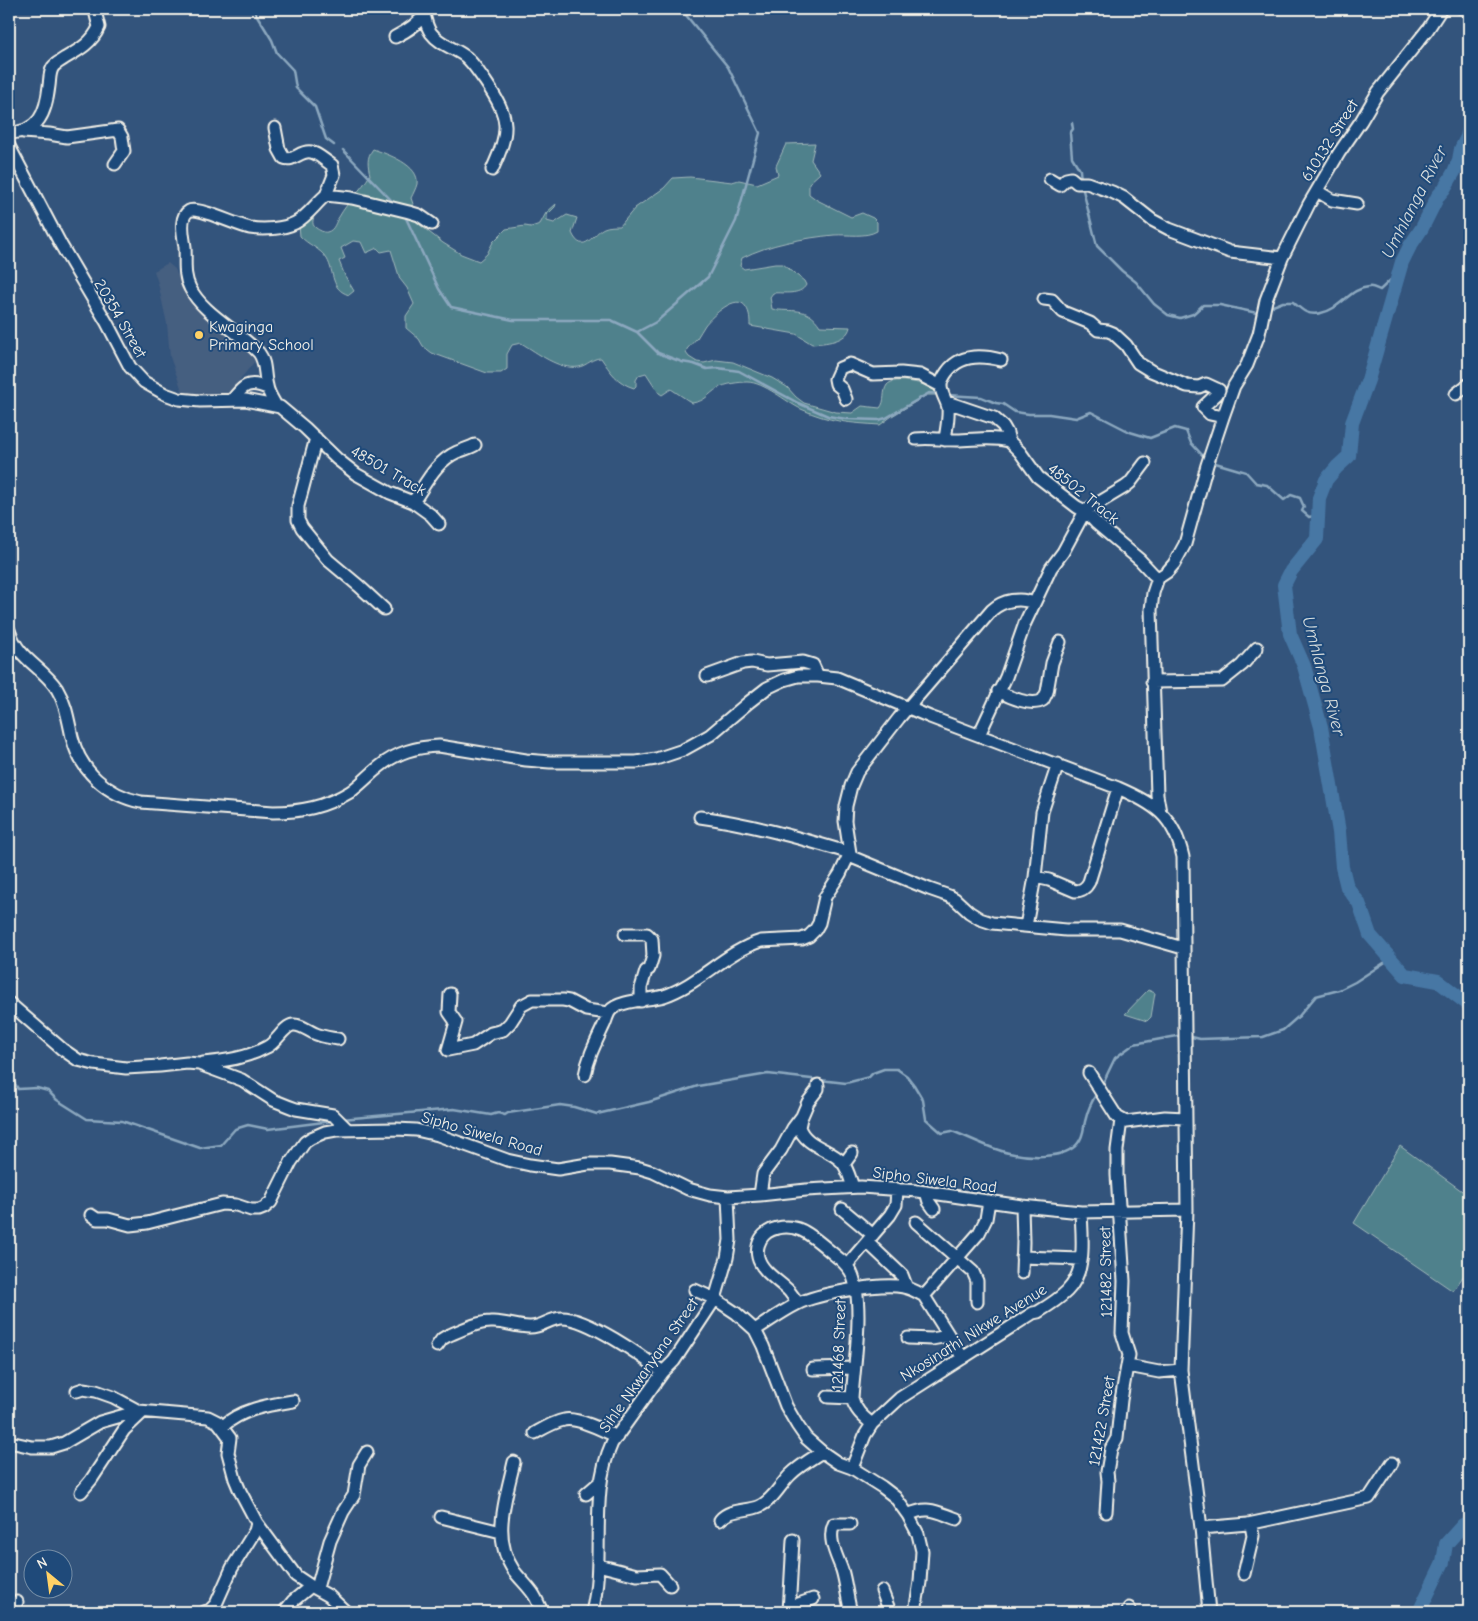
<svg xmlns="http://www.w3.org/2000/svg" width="1478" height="1621" font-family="'Comic Neue',sans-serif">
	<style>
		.built { fill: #455e80 }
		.green { fill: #50818c; stroke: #a2b9ba }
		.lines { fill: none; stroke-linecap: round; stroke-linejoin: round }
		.stream { stroke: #8ca8bf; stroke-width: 2.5 }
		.river { stroke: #4777a4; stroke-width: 14 }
		.minor-casing { stroke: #f4f1e8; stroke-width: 15 }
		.minor { stroke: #1f4a7a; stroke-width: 11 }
		.poi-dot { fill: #ffd166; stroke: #1f4a7a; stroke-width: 2 }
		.labels { text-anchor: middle; stroke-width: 4; stroke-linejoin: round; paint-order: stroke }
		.street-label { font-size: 16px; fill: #f4f1e8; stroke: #1f4a7a }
		.poi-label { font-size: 16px; fill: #f4f1e8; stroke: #1f4a7a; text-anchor: start }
		.water-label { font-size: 18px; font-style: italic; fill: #dadfde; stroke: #1f4a7a }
	</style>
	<rect width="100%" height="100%" fill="#33547c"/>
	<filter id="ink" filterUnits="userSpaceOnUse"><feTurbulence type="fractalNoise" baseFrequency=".02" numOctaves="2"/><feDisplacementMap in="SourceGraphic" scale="10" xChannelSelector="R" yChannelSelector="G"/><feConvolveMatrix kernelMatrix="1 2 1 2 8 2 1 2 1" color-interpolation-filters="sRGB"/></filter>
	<g filter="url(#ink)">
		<path class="built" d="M168,263l7,6 9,20 14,19 58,52 -29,35 -43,1 -14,-39 -3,-33 -9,-41 -4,-12z"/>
		<path class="green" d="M815,143l-4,17 9,13 -11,10v11l8,6 34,17 11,-4 11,5 4,4v9c-12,7 -29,3 -43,4 -29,3 -66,9 -92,23l-2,8 4,3 31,-5h8l21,17 2,4c-6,11 -23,7 -33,8l-3,4 2,12c20,4 35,-4 48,17l30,1c-3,15 -26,16 -38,17l-16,-10 -46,-8c0,-6 0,-13 -4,-19 -9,-15 -34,9 -41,18 -3,4 -5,9 -8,13 -3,4 -7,7 -10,11l-1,4 3,4 8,5 7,1 12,-3 17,2 39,16 15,9 9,10 8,6 32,9 16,1 10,-7 18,2c6,-7 2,-16 7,-23 8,-10 40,0 51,4l-1,6h-10l-35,21 -12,9c-30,-2 -51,-3 -79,-16 -15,-7 -37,-27 -54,-27 -8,0 -22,2 -29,6 -11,7 -12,13 -26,15l-21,-14 -9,6 -3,-2 -13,-20 -7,2 -3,5v6l-2,2c-17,-5 -24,-17 -33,-30 -9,0 -13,7 -22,9 -21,3 -41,-14 -58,-24l-9,2 -5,9v15l-6,4h-14l-55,-20 -9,-7 -4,-7 -13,-11v-12l8,-12 -7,-16 -7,-9 -9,-29 -10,2 -4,-4 -11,5 -5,-11 -8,-1 -12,7 4,10 -6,3 6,15 9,15 -5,4c-19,-6 -14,-22 -22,-36 -7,-11 -19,-14 -27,-23l-1,-11 17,-15c-2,7 -6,14 0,18 3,2 8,5 11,4 8,-2 8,-10 12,-15 9,-16 22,-27 31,-42 -2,-10 -4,-17 3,-26 14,5 47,16 44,35 -1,4 -4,10 -6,14l9,27 23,18 18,11 18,7 8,-7 6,-12 13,-13 19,-3 6,1 9,-3 6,-11 10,-9 -1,3 -8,8v6l7,2 13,-8 10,3 -5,15c11,24 22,-1 32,-5 4,-2 12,-2 16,-2l15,-18 29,-20 9,-10 17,-1 42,5 7,-2 18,4 21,-9 -2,-9 10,-22z
			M1148,990l7,3 -4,24 -4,4 -22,-7z
			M1400,1146l69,50v72l-16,23 -99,-68z"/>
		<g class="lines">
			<path class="stream" d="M253,9l19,31 5,13 16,17 3,18 19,19 11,32 8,6
				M1450,9l19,10
				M1072,123l1,6 -3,4 2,24 8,13 1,11
				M343,150l51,53
				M1082,186l15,60 25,25 14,11 18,22 14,11 12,3 13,-4 10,-9h17l37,8 4,-2
				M405,216l34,73 12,18 62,13h98l26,12 21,21 24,9 12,2 13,5 11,-1 21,3 59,32 30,13 18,3 33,1 7,-2 43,-25 10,1
				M1268,308l15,-6h10c10,9 15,14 28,11 20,-4 29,-25 48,-26 3,-1 8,2 11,3l19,-18
				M637,332l19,-10 52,-45 28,-56 24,-88 -32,-66 -47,-58
				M947,395l34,2 15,6 7,1 12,8 14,2h20l27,4 15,-6 39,20 20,6 25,-10 11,3 5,12 14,15
				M1212,462l34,10 10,11 11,2 17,15 7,-5 9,3 4,9 -2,4 7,6 9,-2
				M1192,1037l8,2 63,-2 20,-7 16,-14 17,-20 23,-6 16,-8 35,-23
				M9,1074l9,15 19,-1 11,3 9,9 30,19 35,2 78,27 21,-3 14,-16 13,-4 20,4 64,-8
				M1102,1085l13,-27 19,-14 43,-8
				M342,1119l112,-10 37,6 7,-2 7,2 3,-2 52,-8 14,2 23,7 52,-12 49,-16 70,-12 78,9 23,-6 4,-4 11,-4h13l10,7 7,9 9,15 3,19 16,14 10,-2c16,6 41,19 57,22 19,4 56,7 69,-10 7,-9 5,-17 8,-25 2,-9 6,-17 11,-25"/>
			<path class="river" d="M1469,128l-2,9 -6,12 -2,11 -5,12 -10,17 -6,7 -16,32 -12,18 -8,16 -34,118 -16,43 -3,33 -12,11 -11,13 -7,18 -2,41 -26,32 -7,14 6,49 14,32 17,61 18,105 3,35 5,20 12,16 11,32 35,40 33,6 31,24
				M1419,1612l24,-50 3,-18 17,-19 6,-3"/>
			<defs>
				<path id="minor" d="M422,9c4,8 3,16 9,24 9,12 24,15 35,24 8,7 13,16 19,24 26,38 25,49 7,89
					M395,37c12,-6 22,-12 30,-23
					M275,128l4,21 5,9c10,4 16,-8 27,-6 8,2 14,9 21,13l2,10 -8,20
					M23,132l26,2 18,3 51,-7 4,7 2,14 -9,13
					M9,133c30,-1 37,-20 40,-47 1,-6 0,-13 4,-19 3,-4 8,-6 12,-9 14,-8 27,-15 34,-31l-3,-12
					M9,146l52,99 46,78 23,44 14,15 21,12 14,5 21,2 45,-1 35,7 25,21 32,31 19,15 34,19 23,9 18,13 8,9
					M1050,179l10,6 6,-6 5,-1 6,5h10l25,9 12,6 28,22 17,9 53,20 8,3 52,6
					M1317,191l15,9 25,4
					M1044,299l8,1 11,12 27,11 8,7 10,1 5,2 13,12 12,18 13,8 36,15 12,1 7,-3 13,6 -2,4 -14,13 7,7 13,3
					M1456,394l13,-10
					M846,399l-4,-10 -6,-5 -1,-5 5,-11 10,-4 23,10 28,-1 19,2 21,11
					M232,400c11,-14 16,-20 35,-12
					M947,402l47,16 9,8 4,7 2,8 11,11 18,25 39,30 8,4 11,12 44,37 13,14 5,4
					M276,406c-3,-6 -8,-13 -9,-20 -3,-11 -1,-24 -8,-33 -20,-22 -56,-39 -69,-65 -7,-13 -4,-27 -5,-41 -1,-9 -7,-30 4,-36 9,-5 49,15 61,17 14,2 33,1 45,-5 12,-6 21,-20 31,-28l26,3 57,14 10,3 13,9
					M316,438l-18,68v14l4,8 26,32 31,26 25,23
					M916,439c14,-2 27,1 41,1 17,0 34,-4 52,1
					M945,440c1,-10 4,-21 3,-32 -1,-7 -7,-14 -7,-22 0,-5 3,-10 6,-14 13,-18 35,-17 54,-12
					M413,502c13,-18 22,-40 44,-50 6,-2 12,-4 18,-7
					M9,630c10,31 32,35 48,59 9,15 11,30 15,48 8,34 35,58 69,65l132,10c28,0 52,-5 77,-20 10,-7 19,-17 29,-25 18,-15 37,-20 60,-21l87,14 24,2h86l20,-3 27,-9 27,-15 39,-33 18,-14 17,-8 14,-4h20l19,2 93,39 188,71c37,16 56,28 65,69l4,353 -6,160 20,158 8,84
					M707,676l36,-13 9,-1 15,3 36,-3 10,3 5,11
					M1152,682l70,-1 20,-16 15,-17
					M998,691c11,6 34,16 45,9l4,-8 5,-29 8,-21
					M979,735l27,-58 19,-54 26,-55 12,-16 22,-41 40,-24 5,-4 15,-20
					M1160,812l-3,-17 -6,-185 2,-17 5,-15 9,-6 7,-8 11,-20 22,-79 16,-48 11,-31 13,-21 12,-31 7,-34 16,-42 27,-54 30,-51 22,-32 17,-29 50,-63 13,-20
					M700,817c51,7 100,21 150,36
					M849,856l80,33 20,7 6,3 14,13 11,7 12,4 74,7h54l63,18
					M1035,877l14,3 26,11c7,0 11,-3 14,-9l29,-94
					M1026,926l9,-49 7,-65 16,-48
					M625,934h22l5,5 1,17 -4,13 -3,2 -5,17v13
					M450,994l-1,18 7,10 -8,28 25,-5 18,-12 12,-3 7,-7 11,-17 11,-6h31l6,1 17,9 22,3
					M9,1003l53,46 16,11 16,4 32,4 34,-2 27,-3 12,1 43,16 31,20 15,6 8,3 37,6 15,15
					M203,1063c22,-2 44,-5 64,-16 10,-5 17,-21 26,-22 9,-1 17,8 26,10 6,2 12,3 19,4
					M1089,1073l28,44 9,5 39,-5 20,1
					M585,1075c3,-18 11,-33 19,-50 2,-4 3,-10 6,-14 8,-11 41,-11 54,-15 36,-12 61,-44 97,-55l41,-2 7,-3 6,-6 4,-7 6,-26 15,-23 10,-21 -5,-32 1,-15 5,-20 6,-14 42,-54 93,-108c11,-10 28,-13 42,-7
					M801,1118l-2,9c6,19 31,22 43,35 6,7 8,17 11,25
					M844,1164l8,-11
					M926,1192l3,10 5,7
					M760,1195l3,-21 18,-24 12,-22 9,-12 6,-14 10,-13v-4
					M842,1209l31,26
					M91,1215l6,4h11l22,6 17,-2 75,-19 14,1 15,5h8l5,-2 7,-6 20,-40 14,-20 6,-4 14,-6 11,-2 60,-1 20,1 22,5 69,25 23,5 28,4 30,-5h22l30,4 13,4 35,17 22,6 18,2 32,-2 46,-5 55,-3 57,4 104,15 59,6 106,-2
					M916,1222l57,50 4,9v21
					M867,1242l35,33 5,13
					M1022,1257l59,2
					M847,1265l43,-50 6,-10 1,-16
					M1022,1273l1,-31 -1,-36
					M695,1290l20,9 21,14 19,17 8,16 23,60 11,19 9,13 16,14 16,11 14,5 30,19 13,10 13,18 10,19 4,17 -2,31 -5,30
					M924,1296l55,-63 7,-14 3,-18
					M798,1303c-3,-4 -6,-8 -9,-12 -10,-10 -28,-20 -31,-34 -2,-8 1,-17 6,-22 9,-9 26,-10 37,-5 12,5 29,22 40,30 4,4 7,7 10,12 14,28 3,94 1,126 3,12 10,18 20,26
					M755,1330c14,-9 28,-19 42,-26 20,-10 85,-22 106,-17 8,1 14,5 21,9l39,62
					M908,1338l24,1 16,-3
					M437,1346l5,-7 5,-3c13,-5 29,-14 44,-14 12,-1 25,5 38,5 12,1 21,-9 33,-9 26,0 80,38 101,54
					M1128,1366l31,6 22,-2
					M813,1369l41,-1
					M77,1391l6,-2 13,2 17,6 26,14 69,6 10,5 12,16 -2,15 7,26 5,12 17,32 39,53 15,10 18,10 17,16
					M828,1397l24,1
					M222,1427c19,-18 46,-22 71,-26
					M535,1433c9,-5 19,-11 29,-13 13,-3 41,11 53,17
					M14,1443l18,4h19l13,-4 36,-21 39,-11
					M514,1462c-8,36 -23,76 0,109 6,8 14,15 20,24 3,5 6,12 8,17
					M852,1468l13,-33 7,-11 28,-26 133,-85 5,-1c10,-6 20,-12 29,-21 20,-20 15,-53 14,-79
					M81,1492l10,-12 33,-50 19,-18
					M586,1494l14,-12
					M1106,1512l2,-31 -1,-9 4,-23 6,-11 4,-38 8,-45 -7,-22 2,-52 -7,-106v-25l4,-30
					M908,1515c21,-10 29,-3 49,4
					M441,1517l60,15
					M720,1520c10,-12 27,-8 40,-14 13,-6 20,-21 30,-31 9,-9 21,-16 32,-23
					M850,1524h-16c-7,15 3,32 8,46 4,13 5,28 9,42
					M1248,1524l121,-26 23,-35
					M1201,1528l47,-4 3,1 2,11 -9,38
					M598,1565l39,10 23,-1 10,11
					M317,1588l13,-47 13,-29 11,-17 5,-30 8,-13
					M882,1591l8,21
					M9,1603l8,-1
					M790,1607l23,-8
					M204,1612l6,-2 6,-6 16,-36 23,-37 2,-8
					M284,1612l9,-11 18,-15
					M592,1612c14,-55 -4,-116 20,-169l51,-71 11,-11 41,-62 12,-41 3,-18 -2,-43
					M789,1612l4,-72
					M1128,1612l1,-4"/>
			</defs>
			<use href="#minor" class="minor-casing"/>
			<use href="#minor" class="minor"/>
		</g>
	</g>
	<circle class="poi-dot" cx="199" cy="335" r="5"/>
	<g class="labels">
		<g class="street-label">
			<text transform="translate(1329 140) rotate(-58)" y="6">610132 Street</text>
			<text transform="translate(121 318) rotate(60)" y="6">20354 Street</text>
			<text transform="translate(389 470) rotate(30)" y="6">48501 Track</text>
			<text transform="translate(1084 493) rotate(39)" y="6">48502 Track</text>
			<text transform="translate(482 1133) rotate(16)" y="6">Sipho Siwela Road</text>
			<text transform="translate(935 1179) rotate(7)" y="6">Sipho Siwela Road</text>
			<text transform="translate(1105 1272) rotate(-91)" y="6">121482 Street</text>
			<text transform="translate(973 1332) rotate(-32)" y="6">Nkosinathi Nikwe Avenue</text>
			<text transform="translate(838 1345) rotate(-88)" y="6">121468 Street</text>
			<text transform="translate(648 1365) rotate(-55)" y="6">Sihle Nkwanyana Street</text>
			<text transform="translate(1101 1421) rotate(-80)" y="6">121422 Street</text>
		</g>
		<g class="poi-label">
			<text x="209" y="332">Kwaginga<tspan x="209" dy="18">Primary School</tspan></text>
		</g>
		<g class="water-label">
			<text transform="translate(1414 202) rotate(-63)" y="6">Umhlanga River</text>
			<text transform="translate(1324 676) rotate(75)" y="6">Umhlanga River</text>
		</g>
	</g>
	<rect width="1478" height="1621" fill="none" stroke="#1f4a7a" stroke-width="30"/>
	<rect x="15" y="15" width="1448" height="1591" fill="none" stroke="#f4f1e8" stroke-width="2" filter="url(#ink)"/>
	<g transform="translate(48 1574) rotate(331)"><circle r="24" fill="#1f4a7a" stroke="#748da6"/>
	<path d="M0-4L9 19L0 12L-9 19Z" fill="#ffd166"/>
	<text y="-8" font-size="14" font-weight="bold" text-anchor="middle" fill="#f4f1e8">N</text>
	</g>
</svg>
